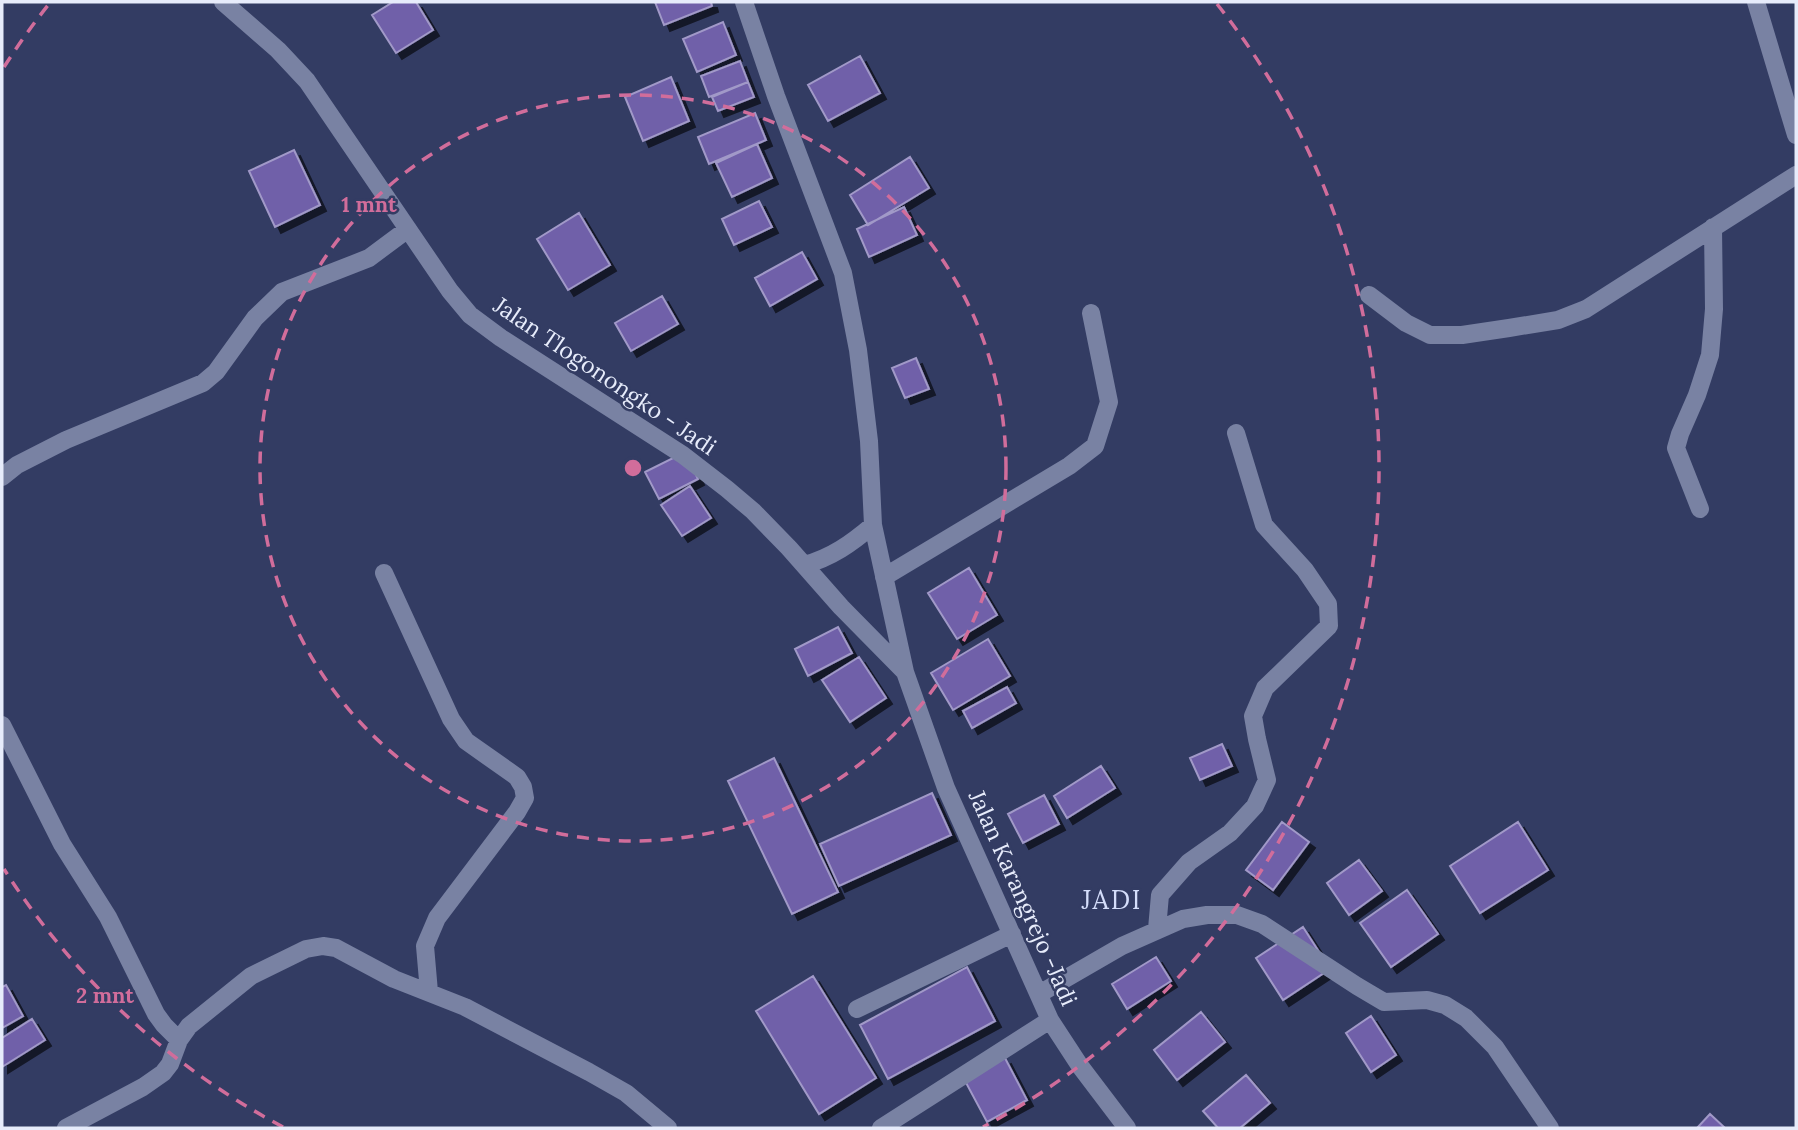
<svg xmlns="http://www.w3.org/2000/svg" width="1798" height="1130" font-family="Lora,serif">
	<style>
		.building { fill: #7060a9; stroke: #a199c8; stroke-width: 2; filter: url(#shadow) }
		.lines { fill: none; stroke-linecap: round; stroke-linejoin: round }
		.minor { stroke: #7982a3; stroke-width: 18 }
		.ring { fill: none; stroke: #d16d9b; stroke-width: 3.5; stroke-dasharray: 12 9 }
		.labels { text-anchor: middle; stroke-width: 5; stroke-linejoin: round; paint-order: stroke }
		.street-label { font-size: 23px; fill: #e7ecfb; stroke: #333c63 }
		.quarter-label { font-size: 26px; letter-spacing: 2px; fill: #d5defb; stroke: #333c63 }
		.centre { fill: #d16d9b; stroke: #333c63; stroke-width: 3.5 }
		.ring-label { font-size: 21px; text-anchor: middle; font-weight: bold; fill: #d16d9b; stroke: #333c63; stroke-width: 5; stroke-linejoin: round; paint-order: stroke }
	</style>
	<defs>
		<filter id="shadow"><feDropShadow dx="6" dy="6" stdDeviation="0" flood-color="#0009"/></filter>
	</defs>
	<rect width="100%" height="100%" fill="#333c63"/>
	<path class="building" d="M393,2h23l17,28 -37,23 -24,-38z
		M655,2h56l1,4 -48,19z
		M723,22l13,33 -39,17 -14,-33z
		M860,56l20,37 -52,28 -20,-36z
		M740,61l8,21 -39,15 -8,-21z
		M671,77l18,44 -46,20 -18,-44z
		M748,82l6,15 -36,14 -6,-14z
		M755,113l11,27 -57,24 -11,-27z
		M757,144l15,34 -40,19 -16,-34z
		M294,150l26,55 -45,22 -26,-56z
		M910,157l19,31 -61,37 -18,-30z
		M759,201l13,26 -38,18 -12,-26z
		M904,207l13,28 -48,22 -12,-28z
		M579,213l31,52 -42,25 -31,-51z
		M802,252l15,27 -47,27 -15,-28z
		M662,296l16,28 -47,27 -16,-28z
		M916,358l13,31 -24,9 -13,-30z
		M685,452l13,27 -39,20 -14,-27z
		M690,486l21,32 -29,18 -21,-31z
		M969,568l28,47 -40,24 -29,-46z
		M838,627l14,26 -44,23 -13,-27z
		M988,639l22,37 -57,34 -22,-37z
		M859,657l27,41 -36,24 -28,-42z
		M1007,687l9,16 -44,25 -9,-17z
		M1222,744l10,22 -32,14 -10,-22z
		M774,758l64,134 -46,22 -64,-133z
		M1101,766l14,22 -48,30 -13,-22z
		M932,793l19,42 -112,51 -19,-42z
		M1044,795l15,29 -36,19 -15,-29z
		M1282,822l27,20 -36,48 -27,-20z
		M1518,822l30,48 -68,43 -30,-47z
		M1359,860l23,31 -33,24 -22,-32z
		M1407,890l31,44 -47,33 -31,-44z
		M1303,927l27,42 -47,31 -27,-42z
		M1156,957l15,24 -44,28 -15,-25z
		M967,967l28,54 -107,58 -28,-54z
		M813,976l63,102 -57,36 -63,-103z
		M6,985l17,31 -21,12v-41z
		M1201,1012l24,30 -48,38 -23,-30z
		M1371,1016l25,39 -25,17 -25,-39z
		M32,1019l13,21 -43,27v-29z
		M1005,1058l22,42 -40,22 -23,-43z
		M1246,1075l24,28 -30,25h-22l-15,-17z
		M1710,1114l15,14h-28z"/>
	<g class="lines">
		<path class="minor" d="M223,2l55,48 29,31 143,210 20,24 31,23 182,117 44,34 26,22 36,37 52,59 64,65
			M744,2l32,94 67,177 15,77 11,91 4,84 32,147 41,116 104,232 30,46 47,62
			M1756,2l40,133
			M1369,295l37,28 24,12h32l47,-7 49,-8 28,-11 210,-134
			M2,477l15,-12 49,-25 137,-57 13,-11 39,-54 27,-26 87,-34 39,-29
			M1700,509l-24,-61 4,-14 17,-39 13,-40 4,-46 -1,-82
			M804,565c27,-7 48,-22 69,-40
			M384,573l67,146 15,22 51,36 6,10 2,11 -8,14 -80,106 -12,28 4,46
			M884,577l185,-111 26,-20 14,-44 -18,-89
			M2,725l60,119 46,73 48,97 8,11 15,15
			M1157,929l3,-34 29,-33 41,-29 25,-27 12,-26 -10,-41 -4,-23 12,-28 64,-62 -1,-22 -23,-34 -41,-45 -28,-92
			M1039,994l83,-48 61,-27 24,-4h30l25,9 95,62 27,16 43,-2 18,5 21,13 29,29 55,81
			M857,1009l155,-75
			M66,1128l77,-41 20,-14 7,-9 9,-24 10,-14 62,-50 55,-27 17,-3 13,2 58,31 71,28 124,65 37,21 42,35
			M881,1128l169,-108"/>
	</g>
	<g class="ring">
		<circle cx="633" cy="468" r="373"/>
		<path d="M283 1127A746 746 0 0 1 4 869M4 67A746 746 0 0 1 49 4M1217 4A746 746 0 0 1 983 1127"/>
	</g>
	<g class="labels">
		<g class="street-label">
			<text transform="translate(605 376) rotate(34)" y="8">Jalan Tlogonongko - Jadi</text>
			<text transform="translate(1023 898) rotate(66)" y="8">Jalan Karangrejo -Jadi</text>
		</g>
		<g class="quarter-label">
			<text x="1112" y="909">JADI</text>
		</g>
	</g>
	<circle cx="633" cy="468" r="10" class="centre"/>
	<g class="ring-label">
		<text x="369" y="212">1 mnt</text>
		<text x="105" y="1003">2 mnt</text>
	</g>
	<rect width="1798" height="1130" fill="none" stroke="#e7ecfb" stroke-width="7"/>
</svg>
